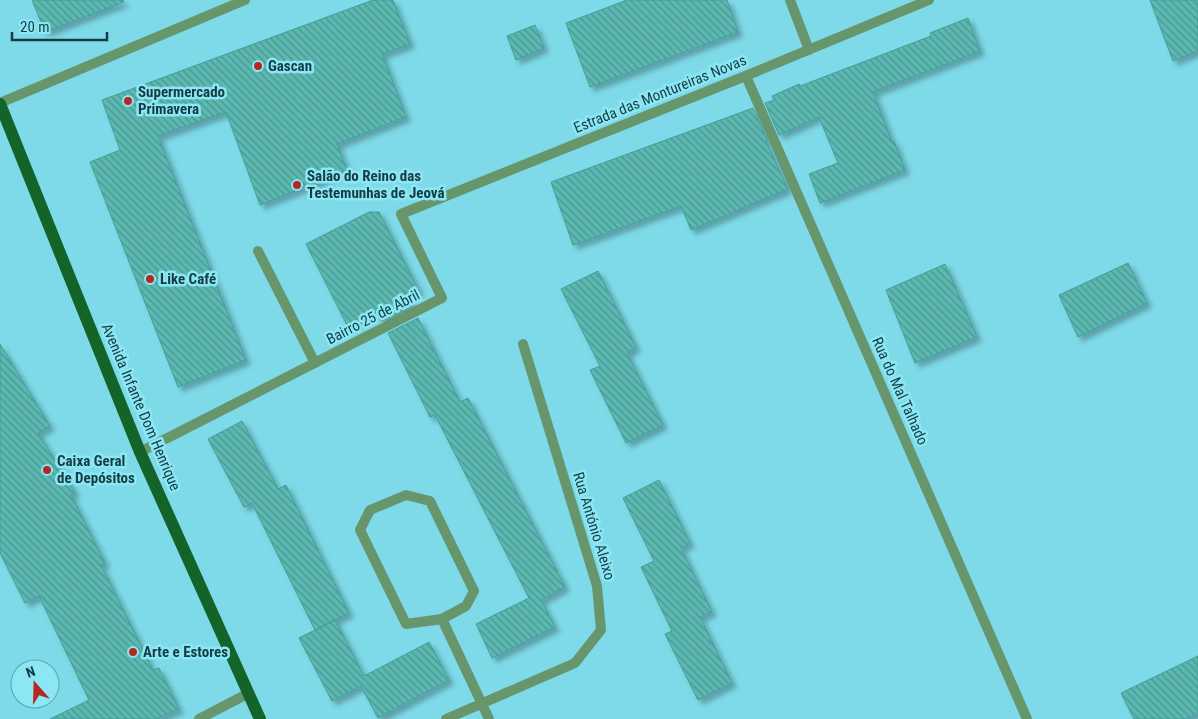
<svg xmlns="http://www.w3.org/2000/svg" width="1198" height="719" font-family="'Roboto Condensed',sans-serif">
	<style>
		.building { fill: url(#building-back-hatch); stroke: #409f97; filter: url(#shadow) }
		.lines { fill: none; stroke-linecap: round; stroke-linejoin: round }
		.street { stroke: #67966d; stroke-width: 10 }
		.primary { stroke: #136429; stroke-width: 12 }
		.poi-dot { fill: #b62722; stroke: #8ce7f5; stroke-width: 2 }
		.labels { text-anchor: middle; stroke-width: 5; stroke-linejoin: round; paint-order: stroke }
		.poi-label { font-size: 15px; font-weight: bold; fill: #153c42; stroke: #8ce7f5; text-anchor: start }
		.street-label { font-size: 15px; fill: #153c42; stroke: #8ce7f5 }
	</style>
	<defs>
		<pattern id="building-back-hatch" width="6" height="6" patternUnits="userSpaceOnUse" patternTransform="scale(1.25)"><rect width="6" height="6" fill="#5bb8b0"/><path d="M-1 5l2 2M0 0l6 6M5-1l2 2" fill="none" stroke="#4a9791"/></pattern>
		<filter id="shadow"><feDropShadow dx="4.5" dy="4.5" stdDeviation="2.5" flood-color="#0004"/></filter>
	</defs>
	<rect width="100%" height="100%" fill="#7edae8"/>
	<path class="building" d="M32,0h91l1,2 -79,30z
		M373,0h20l17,44 -28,10 24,63 -69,27 10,26 -87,35 -34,-93 -68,24 88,224 -68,27 -88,-225 30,-12 -18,-50z
		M627,0h100l11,32 -148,55 -24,-64z
		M1150,0h48v51l-25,10z
		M968,18l12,33 -107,41 19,50 2,-1 11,29 -85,33 -11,-29 29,-11 -19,-46 -40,18 -14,-32 9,-3 -2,-4 27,-12 1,2 131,-50 -1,-3z
		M535,25l9,23 -28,12 -9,-24z
		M753,108l14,32 -1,1 22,48 -97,41 -10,-24 -108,39 -22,-63z
		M369,212h10l40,79 -12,6 5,9 -30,15 -5,-9 -29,15 -42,-83z
		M1128,263l19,40 -69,34 -19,-42z
		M945,264l32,73 -62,26 -29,-73z
		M598,271l38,76 -9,6 36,72 -37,18 -36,-73 10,-4 -39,-77z
		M418,318l42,84 8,-4 97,189 -24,13 14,27 -63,31 -16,-34 53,-26 -94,-183 -5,2 -42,-84z
		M0,344l50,82 -12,7 37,59 -4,3 34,68 -4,2 52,105 6,-2 20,41 -23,10h-106l39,-19 -50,-104 -14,7 -25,-50z
		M242,421l36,68 8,-4 63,128 -34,17 -63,-127 -8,4 -36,-68z
		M659,480l31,63 -9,5 31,64 -12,5 32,66 -34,17 -33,-66 7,-3 -31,-64 13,-6 -31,-63z
		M335,620l29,56 65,-34 20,38 -71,38 -17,-32 -29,15 -33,-63z
		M1198,656v57l-13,6h-51l-13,-26z"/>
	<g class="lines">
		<path class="street" d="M790,0l19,50
			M746,76l281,643
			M0,103l245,-103
			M258,251l57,112
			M140,452l302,-154 -41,-84 342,-137 186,-77
			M406,495l24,6 44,90 -8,15 -24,13 -36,5 -46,-94 10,-20z
			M442,619l47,100
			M199,719l50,-26
			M446,719l129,-56 26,-33 -4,-44 -74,-242"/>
		<path class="primary" d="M0,104l140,348 120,267"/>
	</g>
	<g class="poi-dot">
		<circle cx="258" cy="66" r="5"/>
		<circle cx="128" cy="101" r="5"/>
		<circle cx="297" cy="185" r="5"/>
		<circle cx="150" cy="279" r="5"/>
		<circle cx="47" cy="470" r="5"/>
		<circle cx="133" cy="652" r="5"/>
	</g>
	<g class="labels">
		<g class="poi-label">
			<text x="268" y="71">Gascan</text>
			<text x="138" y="97">Supermercado<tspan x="138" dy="17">Primavera</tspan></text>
			<text x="307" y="181">Salão do Reino das<tspan x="307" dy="17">Testemunhas de Jeová</tspan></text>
			<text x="160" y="284">Like Café</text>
			<text x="57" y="466">Caixa Geral<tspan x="57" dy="17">de Depósitos</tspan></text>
			<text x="143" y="657">Arte e Estores</text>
		</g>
		<g class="street-label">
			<text transform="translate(660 94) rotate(-22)" y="5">Estrada das Montureiras Novas</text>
			<text transform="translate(373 317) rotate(-27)" y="5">Bairro 25 de Abril</text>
			<text transform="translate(900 391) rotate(66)" y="5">Rua do Mal Talhado</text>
			<text transform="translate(141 407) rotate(67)" y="5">Avenida Infante Dom Henrique</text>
			<text transform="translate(594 526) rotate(73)" y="5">Rua António Aleixo</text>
		</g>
	</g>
	<g transform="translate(35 684) rotate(340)"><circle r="24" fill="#8ce7f5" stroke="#5ca3ad"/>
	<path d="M0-4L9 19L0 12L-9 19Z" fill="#b62722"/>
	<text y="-8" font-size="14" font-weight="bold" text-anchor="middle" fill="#153c42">N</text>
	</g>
	<path d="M12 32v8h95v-8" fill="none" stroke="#153c42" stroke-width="2.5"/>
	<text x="20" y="32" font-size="15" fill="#153c42" stroke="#8ce7f5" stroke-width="4" paint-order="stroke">20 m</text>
</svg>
